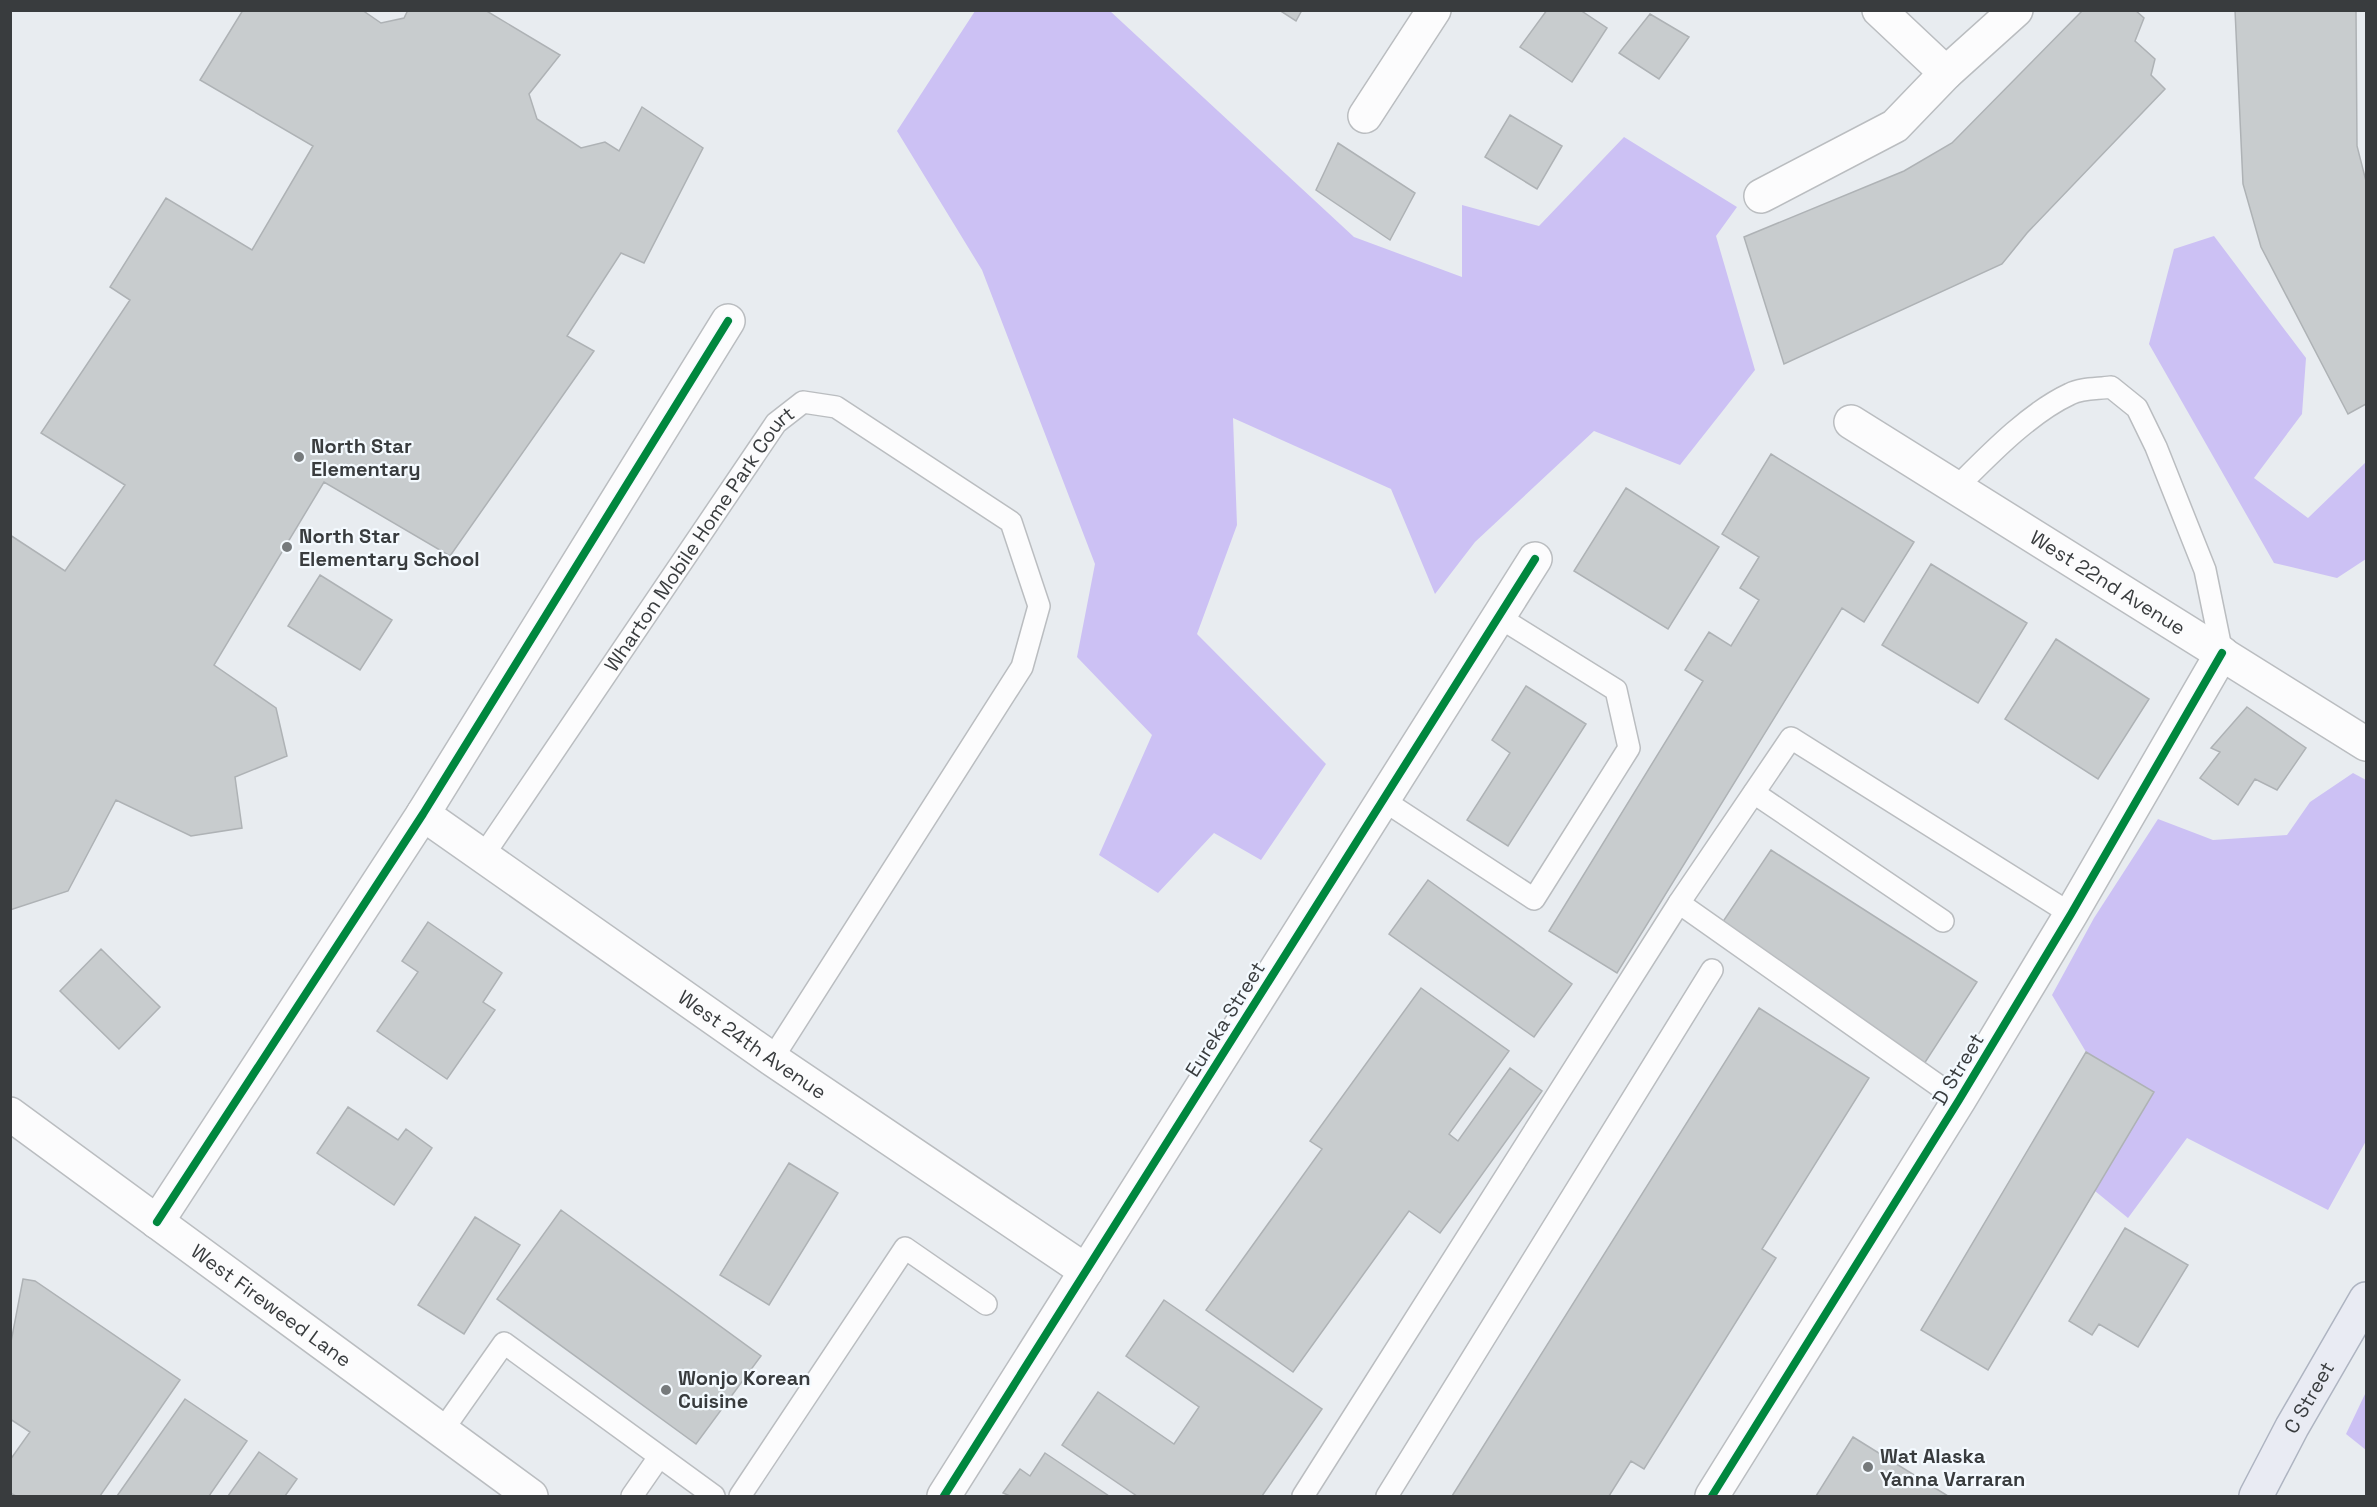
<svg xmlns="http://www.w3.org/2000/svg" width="2377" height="1507" font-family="'Space Grotesk',sans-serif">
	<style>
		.forest { fill: #ccc1f4 }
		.building { fill: #c8ccce; stroke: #aeb2b5; stroke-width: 1.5 }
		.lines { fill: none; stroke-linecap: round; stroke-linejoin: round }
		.service-casing { stroke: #babdc0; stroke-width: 24 }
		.minor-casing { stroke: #babdc0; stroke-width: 36 }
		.secondary-casing { stroke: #babdc0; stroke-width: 36 }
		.primary-casing { stroke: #aeb4c1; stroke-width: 36 }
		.service { stroke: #fcfcfd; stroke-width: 21 }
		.minor { stroke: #fcfcfd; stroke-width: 33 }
		.secondary { stroke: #fcfcfd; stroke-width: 33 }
		.primary { stroke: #e9ebf3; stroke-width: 33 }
		.cycleway-casing { stroke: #f4faff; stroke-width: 11 }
		.cycleway { stroke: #00873e; stroke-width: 8 }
		.poi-dot { fill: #767a7c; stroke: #f4faff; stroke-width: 2 }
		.labels { text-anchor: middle; stroke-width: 4.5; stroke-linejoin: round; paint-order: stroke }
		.poi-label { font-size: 20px; font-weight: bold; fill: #393c3e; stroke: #f4faff; text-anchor: start }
		.street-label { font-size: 20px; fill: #393c3e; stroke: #f4faff }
	</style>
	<rect width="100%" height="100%" fill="#e8ecf0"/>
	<path class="forest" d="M975,11h135l244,226 108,40v-72l77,21 85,-89 113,70 -21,29 39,134 -75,95 -86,-34 -119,111 -40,52 -44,-105 -158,-71 4,107 -40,109 129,130 -65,96 -47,-27 -56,60 -59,-38 53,-120 -75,-78 18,-93 -113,-294 -85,-139z
		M2214,236l92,122 -4,56 -48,64 54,40 58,-56v97l-29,19 -63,-15 -125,-219 25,-95z
		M2353,773l13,7v361l-38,69 -141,-72 -59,80 -33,-27 58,-99 -67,-40 -34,-57 42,-77 64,-99 55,21 74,-5 23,-33z
		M2366,1392v58l-20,-16z"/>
	<path class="building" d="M243,10h119l19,13 23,-5 4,-8h77l75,45 -31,39 8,25 44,29 24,-6 14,9 23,-44 61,41 -59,115 -23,-10 -54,83 27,15 -144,205 -126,-74 -110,183 62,43 11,48 -52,21 7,51 -51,8 -75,-36 -48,91 -58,19v-375l55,36 60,-86 -84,-52 89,-133 -20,-13 56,-89 86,52 61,-104 -113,-66z
		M1279,10h23l-6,11z
		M1547,10h33l27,18 -35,54 -52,-35z
		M2083,10h52l9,8 -9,23 20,18 -4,16 14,14 -138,144 -25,31 -218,100 -40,-127 160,-66 48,-28z
		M2235,10h121l1,136 9,35v223l-18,10 -87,-167 -18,-63z
		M1650,14l39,23 -30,42 -40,-26z
		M1510,115l52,31 -25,43 -52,-32z
		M1338,143l77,50 -25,47 -74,-50z
		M1771,454l143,88 -50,80 -22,-14 -225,365 -68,-42 154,-250 -18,-11 24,-38 22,14 28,-46 -19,-12 19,-31 -37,-23z
		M1626,488l93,59 -51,82 -94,-58z
		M1931,564l96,59 -49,80 -96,-58z
		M320,575l72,45 -32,50 -72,-44z
		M2056,639l93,60 -51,80 -93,-60z
		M1526,686l60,38 -78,122 -41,-26 43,-67 -18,-13z
		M2247,707l59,41 -29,42 -22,-11 -17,26 -38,-27 20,-26 -9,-4z
		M1771,850l206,132 -53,82 -204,-138z
		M1428,880l144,104 -38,53 -145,-103z
		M428,922l74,51 -19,29 12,8 -48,69 -70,-48 41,-59 -16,-11z
		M101,949l59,58 -41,42 -59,-58z
		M1421,988l88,63 -60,83 9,7 52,-73 32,23 -102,142 -31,-22 -116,161 -87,-62 116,-161 -12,-8z
		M1759,1008l110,70 -107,171 14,9 -132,211 -13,-8 -22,35h-157z
		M2086,1052l68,40 -166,278 -67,-40z
		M348,1107l50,33 8,-11 26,19 -38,57 -77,-52z
		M789,1163l49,30 -69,112 -49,-30z
		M561,1210l200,146 -65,88 -199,-145z
		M475,1217l45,28 -56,89 -46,-29z
		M2125,1228l63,37 -50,82 -39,-23 -7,11 -23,-14z
		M23,1279l12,2 145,99 -80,116h-84l-6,-3v-33l20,-28 -20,-13v-72z
		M1164,1300l158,109 -60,87h-125l-75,-51 36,-53 76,52 25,-37 -73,-51z
		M185,1399l62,42 -38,55h-92z
		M1853,1437l95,59h-132z
		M259,1452l38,27 -12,17h-57z
		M1045,1453l64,43h-99l-7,-3 17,-24 10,7z"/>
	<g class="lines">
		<defs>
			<g id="service">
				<path d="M1956,488c32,-32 73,-75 114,-94 11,-6 28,-5 41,-7l26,21 19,39 49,123 17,83"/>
				<path d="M1754,793l189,128"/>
				<path d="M1383,800l151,99 95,-151 -13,-58 -117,-73"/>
				<path id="s1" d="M483,856l293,-433 27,-21 33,5 175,115 28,84 -17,61 -250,392"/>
				<path d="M1679,903l280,197"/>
				<path d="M442,1431l62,-88 210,153"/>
				<path d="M632,1496l27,-39"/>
				<path d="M740,1496l165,-248 81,56"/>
				<path d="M1303,1496l376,-593 112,-165 280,176"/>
				<path d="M1387,1496l325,-526"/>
			</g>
			<g id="minor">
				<path d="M1879,10l67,63 70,-63"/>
				<path d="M1365,116l69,-106"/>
				<path d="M1761,196l134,-70 51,-53"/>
				<path id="s2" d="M1851,422l515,322"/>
				<path id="s3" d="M423,814l349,245 314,212"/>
				<path d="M157,1222l266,-408 305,-493"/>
				<path d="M944,1496l591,-937"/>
				<path d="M1712,1496l247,-396 112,-186 151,-261"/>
			</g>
			<g id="secondary">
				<path id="s4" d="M10,1114l521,382"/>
			</g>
			<g id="primary">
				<path id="s5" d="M2256,1496l36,-69 74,-128"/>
			</g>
		</defs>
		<use href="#service" class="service-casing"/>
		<use href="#minor" class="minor-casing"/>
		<use href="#secondary" class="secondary-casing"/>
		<use href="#primary" class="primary-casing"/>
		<use href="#service" class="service"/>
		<use href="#minor" class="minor"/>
		<use href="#secondary" class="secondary"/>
		<use href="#primary" class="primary"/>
		<defs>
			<path id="cycleway" d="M157,1222l266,-408 305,-493
				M944,1496l591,-937
				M1712,1496l247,-396 112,-186 151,-261"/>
		</defs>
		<use href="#cycleway" class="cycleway-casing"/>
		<use href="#cycleway" class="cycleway"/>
	</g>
	<g class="poi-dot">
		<circle cx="299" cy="457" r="6"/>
		<circle cx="287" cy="547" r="6"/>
		<circle cx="666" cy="1390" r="6"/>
		<circle cx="1868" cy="1467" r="6"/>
	</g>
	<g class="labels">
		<g class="poi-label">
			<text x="311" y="453">North Star<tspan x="311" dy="23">Elementary</tspan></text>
			<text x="299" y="543">North Star<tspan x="299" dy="23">Elementary School</tspan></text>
			<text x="678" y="1385">Wonjo Korean<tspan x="678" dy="23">Cuisine</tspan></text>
			<text x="1880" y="1463">Wat Alaska<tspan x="1880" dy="23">Yanna Varraran</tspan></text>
		</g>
		<g class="street-label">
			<text dy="7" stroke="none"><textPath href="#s1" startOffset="384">Wharton Mobile Home Park Court</textPath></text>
			<text dy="7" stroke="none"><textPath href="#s2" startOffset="303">West 22nd Avenue</textPath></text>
			<text transform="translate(1225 1019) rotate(-58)" y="7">Eureka Street</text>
			<text dy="7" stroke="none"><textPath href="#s3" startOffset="402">West 24th Avenue</textPath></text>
			<text transform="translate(1958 1069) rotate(-59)" y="7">D Street</text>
			<text dy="7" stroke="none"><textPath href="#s4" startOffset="324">West Fireweed Lane</textPath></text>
			<text dy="7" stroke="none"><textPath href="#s5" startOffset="112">C Street</textPath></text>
		</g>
	</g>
	<rect width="2377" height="1507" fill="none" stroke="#393c3e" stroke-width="24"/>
</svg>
